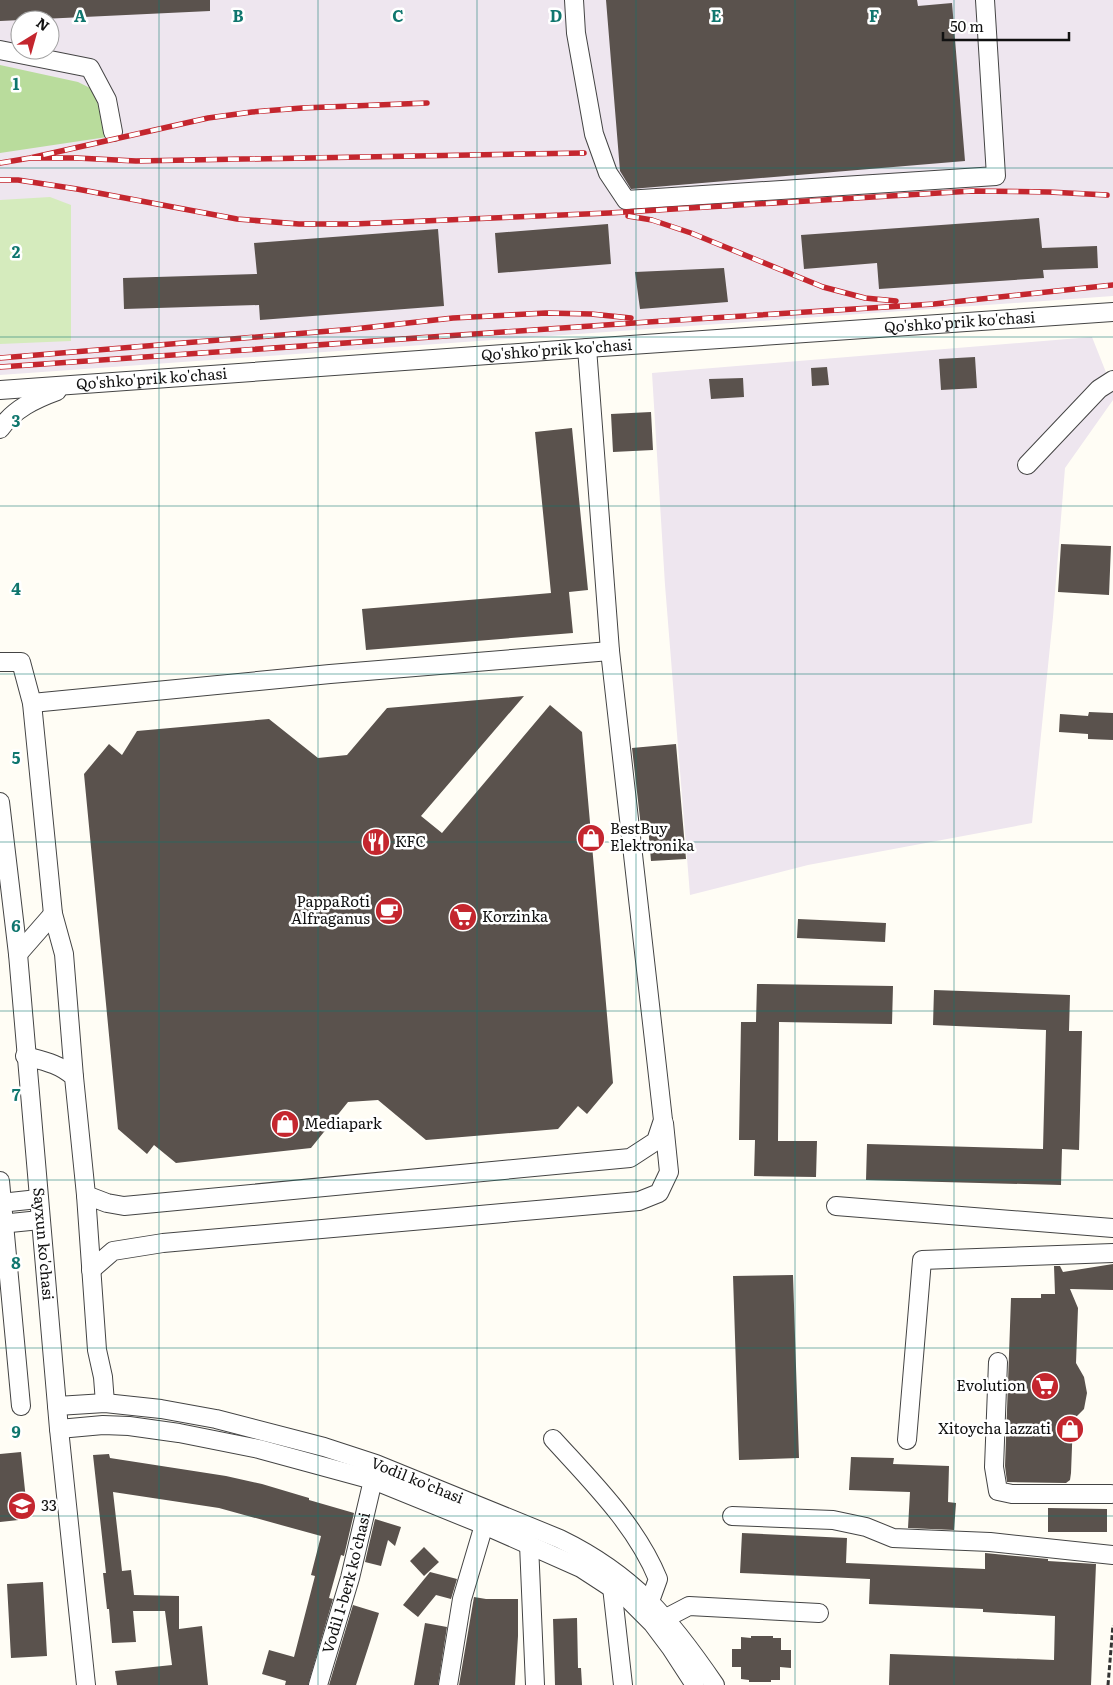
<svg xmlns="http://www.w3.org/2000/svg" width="1113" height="1685" font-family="Literata,serif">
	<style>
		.industrial { fill: #eee6ef; fill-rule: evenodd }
		.green { fill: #d5ebbd }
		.forest { fill: #b9dc9c }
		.building { fill: #5a524d }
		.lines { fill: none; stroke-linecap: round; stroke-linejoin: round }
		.minor-casing { stroke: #444; stroke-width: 20 }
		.path { stroke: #333; stroke-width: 3; stroke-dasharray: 5 2.5; stroke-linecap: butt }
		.minor { stroke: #fff; stroke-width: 18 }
		.rail-casing { stroke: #c4262e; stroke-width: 5.5 }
		.rail { stroke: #fff; stroke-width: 4; stroke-dasharray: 11; stroke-linecap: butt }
		.grid { fill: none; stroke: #0f766e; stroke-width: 1; stroke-opacity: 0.55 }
		.labels { text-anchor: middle; stroke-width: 5; stroke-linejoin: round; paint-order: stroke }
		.street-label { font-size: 15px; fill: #111; stroke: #fff }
		.poi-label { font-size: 15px; fill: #111; stroke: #fff; text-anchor: start }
		.grid-label { font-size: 16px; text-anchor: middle; font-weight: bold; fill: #0f766e; stroke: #fff; stroke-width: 5; stroke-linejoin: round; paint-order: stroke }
	</style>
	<rect width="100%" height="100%" fill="#fffdf5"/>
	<path class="industrial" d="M0,0h1113v296l-1113,79zM20,20h30v30h-30z
		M1092,337l21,53v10l-48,68 -12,149 -21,206 -224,42 -118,30 -25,-310 -13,-212z"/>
	<path class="green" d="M50,197l21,8v136l-71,3v-144z"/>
	<path class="forest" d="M0,65l78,17 16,8 13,47 -107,16z"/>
	<path class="building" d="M0,0h210v11l-210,10z
		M606,0h311l1,6 34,-3 13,158 -334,28 -11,-18z
		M1039,218l3,30 55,-2 1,22 -55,2 1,8 -165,11 -2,-26 -73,6 -3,-34z
		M608,224l3,40 -113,9 -3,-40z
		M438,229l6,77 -184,14 -1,-15 -135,4 -1,-31 134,-4 -3,-31z
		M724,268l4,34 -88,7 -5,-37z
		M975,357l2,31 -36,2 -2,-31z
		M827,367l2,18 -17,1 -1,-18z
		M743,378l1,19 -33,2 -2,-20z
		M651,412l2,38 -40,2 -2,-38z
		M572,428l16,162 -19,2 4,41 -207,17 -4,-41 189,-16 -16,-161z
		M1061,544l50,2 -2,49 -51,-3z
		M524,696l-103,120 21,17 108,-128 32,27 31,351 -26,31 -9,-8 -20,23 -132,11 -48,-40 -30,2 -37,46 -135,15 -22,-18 -7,9 -29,-25 -34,-355 25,-30 13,11 15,-24 132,-12 49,39 29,-3 40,-47z
		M1089,712l24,1v27l-25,-1v-5l-29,-2 1,-18 28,2z
		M676,744l10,115 -35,2 -3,-35 -7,1 -9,-79z
		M798,919l88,4 -1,19 -88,-4z
		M757,984l136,2 -1,38 -113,-2 -1,119h39l-1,36 -62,-1 1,-36h-16l2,-118h15z
		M934,990l136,5 -1,36h13l-3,119 -17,-1 -1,36 -195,-5 1,-36 176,5 3,-119 -113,-5z
		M1113,1264v26l-43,-1 8,19 -2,55 8,14 3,16 -3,16 -11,11 -2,53 -1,7 -4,3 -59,-1 -2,-16 6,-168h30v-4h14l-1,-28h6l3,6z
		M793,1275l6,183 -60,2 -6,-184z
		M21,1452l7,67 -28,3v-68z
		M109,1454l1,4 116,18 36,8 47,14v2l45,13 -10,43 -3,-1 -12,43 4,1 -25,86h-23l1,-4 -24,-7 7,-24 25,7 21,-81 -4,-1 10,-39 -102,-28 -106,-16 9,79 9,-1 3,25 45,1v33l23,-3 6,59h-91l-2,-14 57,-6 -7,-54h-32l3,31 -24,1 -3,-34h-2l-4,-36h3l-13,-118z
		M851,1457l43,1 -1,6 56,2 -1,36 8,1 -2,27 -46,-2 2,-36 -61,-2z
		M1048,1508l59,1v23h-59z
		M375,1519l26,8 -6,19 -7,-6 -7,26 -16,-4z
		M742,1533l105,5 -1,25 139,6v-16l63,6v2l48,3 -5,121h-202l1,-31 164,6 1,-44 -72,-4v-3l-114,-5 1,-25 -130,-6z
		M424,1547l15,15 -15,14 -14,-15z
		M430,1572l27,7 -6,20 -15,-4 -18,22 -15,-12z
		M43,1582l4,74 -36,2 -4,-74z
		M474,1597l12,2h32v37l-3,49h-56z
		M353,1605l26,8 -9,29 -14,43h-27z
		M577,1618l1,50h3l1,17h-27l-2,-66z
		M425,1623l22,4 -9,58h-24z
		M751,1636h22v2h8v12h10v18l-11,-1v13h-9v2h-22v-2l-8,-1v-12h-9v-18h9v-12l10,1z"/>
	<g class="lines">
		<defs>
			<g id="minor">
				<path d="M574,0l2,33 18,101 14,39 18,27 370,-24 -11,-176"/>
				<path d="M0,50l90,18 17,32 6,32"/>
				<path id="s1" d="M0,390l587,-42 526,-36"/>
				<path d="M0,429c14,-20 35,-30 57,-38"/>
				<path d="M1027,465l72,-76 14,-9"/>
				<path d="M0,662h21l11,41 21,211 11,40 10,123"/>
				<path d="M32,703l298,-29 280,-23"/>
				<path id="s2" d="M0,802l18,152 41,475 27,256"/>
				<path d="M18,954l35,-40"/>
				<path d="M25,1056c19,5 35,8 49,21l12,118 21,8 17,3 506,-48 26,-17 7,-21 -53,-469 -23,-303"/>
				<path d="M0,1181l21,225"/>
				<path d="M86,1195l11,155 6,27 2,26"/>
				<path d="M0,1203l38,-4"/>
				<path d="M836,1206l277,22"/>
				<path d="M0,1224l40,-4"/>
				<path d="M91,1270l22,-19 50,-8 476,-42 20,-8 10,-21 -5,-49"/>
				<path d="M998,1362l-4,105 4,24 14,3h99"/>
				<path id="s3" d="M57,1406l48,-3 56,6 55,10 108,28 52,17 184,75c74,36 110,80 155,146"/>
				<path d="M59,1429l44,-4 26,1 50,7 80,16 114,31 111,45 97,43 46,30 26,26 18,24 24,37"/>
				<path d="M553,1439c39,43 83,86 105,140l-8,22"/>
				<path d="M907,1440l15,-180 191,-7"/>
				<path d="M732,1516l101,4 33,7 27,11 97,4 123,13"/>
				<path d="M529,1544l6,141"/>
				<path d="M612,1587l11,98"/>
				<path d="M666,1618l23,-12 130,7"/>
				<path id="s4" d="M318,1685l32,-107 23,-98"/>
				<path d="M448,1685l14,-86 22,-74"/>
			</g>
		</defs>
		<use href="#minor" class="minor-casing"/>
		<path class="path" d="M1108,1685l5,-60"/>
		<use href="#minor" class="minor"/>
		<defs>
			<path id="rail" d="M30,158h47l59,3 448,-8
				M0,163l30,-5 178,-40 44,-6 50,-4 125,-5
				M0,180h18l59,9 160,30 62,5h55l255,-11 363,-22 77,1 58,3
				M628,216l24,4 39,13 132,54 42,11 31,3
				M0,358l354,-29 99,-11 93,-5 45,1 40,4
				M0,367l663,-46 271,-17 179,-19"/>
		</defs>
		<use href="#rail" class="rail-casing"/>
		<use href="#rail" class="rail"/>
	</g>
	<path class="grid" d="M159,0v1685M318,0v1685M477,0v1685M636,0v1685M795,0v1685M954,0v1685M0,168h1113M0,337h1113M0,506h1113M0,674h1113M0,842h1113M0,1011h1113M0,1180h1113M0,1348h1113M0,1516h1113"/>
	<defs>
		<symbol id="shop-disc" viewBox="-11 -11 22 22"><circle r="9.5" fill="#c4262e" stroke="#fff"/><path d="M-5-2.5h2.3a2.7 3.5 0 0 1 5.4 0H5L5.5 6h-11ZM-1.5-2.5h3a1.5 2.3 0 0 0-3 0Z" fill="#fff"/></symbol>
		<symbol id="restaurant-disc" viewBox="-11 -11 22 22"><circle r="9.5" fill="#c4262e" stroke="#fff"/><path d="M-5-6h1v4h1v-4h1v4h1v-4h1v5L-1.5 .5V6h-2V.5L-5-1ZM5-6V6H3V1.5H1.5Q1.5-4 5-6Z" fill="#fff"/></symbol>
		<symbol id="cafe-disc" viewBox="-11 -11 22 22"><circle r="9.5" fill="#c4262e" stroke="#fff"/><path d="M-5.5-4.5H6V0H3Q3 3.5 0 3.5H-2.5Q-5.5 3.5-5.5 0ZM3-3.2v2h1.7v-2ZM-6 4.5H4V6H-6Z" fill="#fff"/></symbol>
		<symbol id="supermarket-disc" viewBox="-11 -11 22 22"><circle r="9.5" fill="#c4262e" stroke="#fff"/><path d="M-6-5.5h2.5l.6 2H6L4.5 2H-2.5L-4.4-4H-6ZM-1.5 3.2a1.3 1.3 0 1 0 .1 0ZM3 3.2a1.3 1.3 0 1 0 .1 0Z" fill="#fff"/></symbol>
		<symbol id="school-disc" viewBox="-11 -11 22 22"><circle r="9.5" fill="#c4262e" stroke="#fff"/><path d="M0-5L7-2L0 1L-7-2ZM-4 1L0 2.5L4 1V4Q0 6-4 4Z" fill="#fff"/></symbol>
	</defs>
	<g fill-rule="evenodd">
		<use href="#shop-disc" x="575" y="822" width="32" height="32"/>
		<use href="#restaurant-disc" x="360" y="826" width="32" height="32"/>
		<use href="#cafe-disc" x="373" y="895" width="32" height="32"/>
		<use href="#supermarket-disc" x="447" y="901" width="32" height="32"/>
		<use href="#shop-disc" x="269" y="1108" width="32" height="32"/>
		<use href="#supermarket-disc" x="1029" y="1370" width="32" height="32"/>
		<use href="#shop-disc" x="1054" y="1413" width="32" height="32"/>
		<use href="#school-disc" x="6" y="1490" width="32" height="32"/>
	</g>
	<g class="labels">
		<g class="street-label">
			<text dy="5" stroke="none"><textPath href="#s1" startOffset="962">Qo'shko'prik ko'chasi</textPath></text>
			<text dy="5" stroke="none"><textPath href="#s1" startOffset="558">Qo'shko'prik ko'chasi</textPath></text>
			<text dy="5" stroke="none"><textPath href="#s1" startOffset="152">Qo'shko'prik ko'chasi</textPath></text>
			<text dy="5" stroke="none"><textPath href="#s2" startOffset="444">Sayxun ko'chasi</textPath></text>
			<text dy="5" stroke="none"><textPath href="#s3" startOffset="371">Vodil ko'chasi</textPath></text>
			<text dy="5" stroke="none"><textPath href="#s4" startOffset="106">Vodil 1-berk ko'chasi</textPath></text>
		</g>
		<g class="poi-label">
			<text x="610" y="834">BestBuy<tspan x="610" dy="17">Elektronika</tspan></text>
			<text x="395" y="847">KFC</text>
			<text x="370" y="907" text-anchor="end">PappaRoti<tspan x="370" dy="17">Alfraganus</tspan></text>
			<text x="482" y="922">Korzinka</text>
			<text x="304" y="1129">Mediapark</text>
			<text x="1026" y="1391" text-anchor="end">Evolution</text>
			<text x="1051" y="1434" text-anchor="end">Xitoycha lazzati</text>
			<text x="41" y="1511">33</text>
		</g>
	</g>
	<g class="grid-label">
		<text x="80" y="22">A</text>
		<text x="238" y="22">B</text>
		<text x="398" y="22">C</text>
		<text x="556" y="22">D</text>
		<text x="716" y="22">E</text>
		<text x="874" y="22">F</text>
		<text x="16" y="90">1</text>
		<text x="16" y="258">2</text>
		<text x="16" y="427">3</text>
		<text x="16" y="595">4</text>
		<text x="16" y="764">5</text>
		<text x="16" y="932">6</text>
		<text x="16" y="1101">7</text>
		<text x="16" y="1269">8</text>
		<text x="16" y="1438">9</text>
	</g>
	<g transform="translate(35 35) rotate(37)"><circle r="24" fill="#ffffff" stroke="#a0a0a0"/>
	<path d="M0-4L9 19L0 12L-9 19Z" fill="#c4262e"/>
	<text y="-8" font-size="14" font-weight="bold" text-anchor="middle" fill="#111111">N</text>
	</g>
	<path d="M943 32v8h126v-8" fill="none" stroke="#111111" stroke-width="2.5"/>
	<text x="950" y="32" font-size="15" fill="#111111" stroke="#ffffff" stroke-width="4" paint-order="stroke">50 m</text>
</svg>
